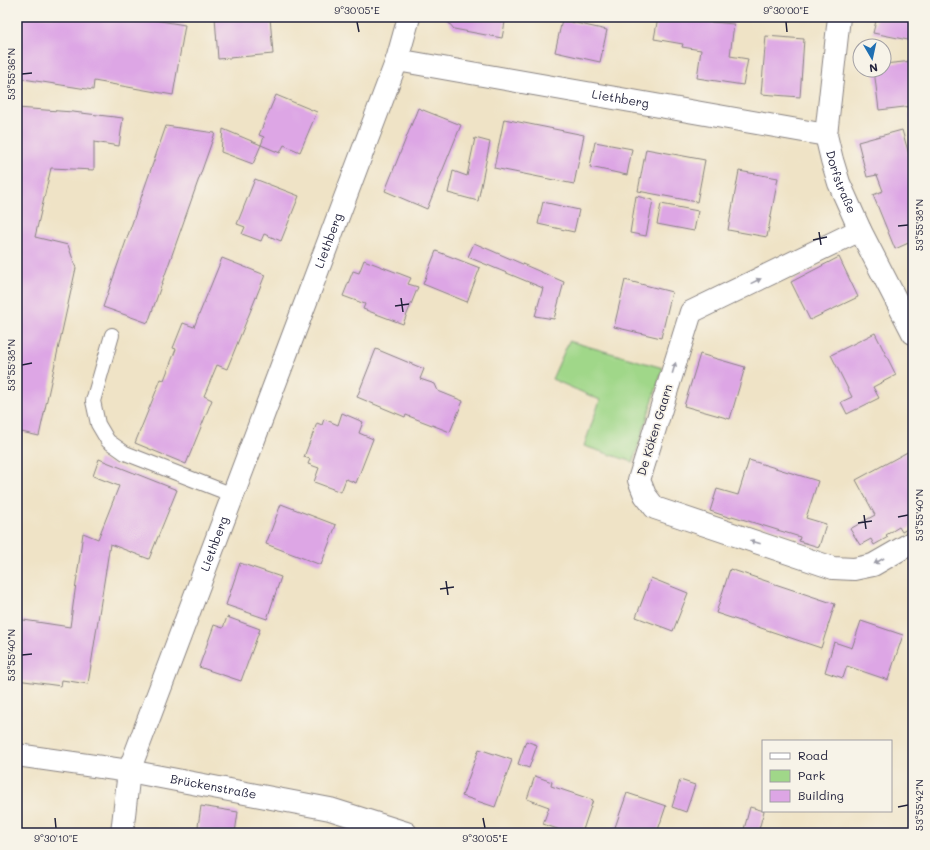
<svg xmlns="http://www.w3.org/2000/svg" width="930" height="850" font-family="Mali,sans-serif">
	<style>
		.green { fill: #a0d789; stroke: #617c62 }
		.building { fill: #dda6e5 }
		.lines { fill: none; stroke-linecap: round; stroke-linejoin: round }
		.lane-casing { stroke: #888280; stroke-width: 16 }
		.street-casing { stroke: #888280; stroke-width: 24 }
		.secondary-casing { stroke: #888280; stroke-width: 24 }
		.lane { stroke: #fff; stroke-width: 14 }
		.street { stroke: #fff; stroke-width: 22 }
		.secondary { stroke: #fff; stroke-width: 22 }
		.oneway { fill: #9c9ca7 }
		.ticks { fill: none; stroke: #22223b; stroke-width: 1.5 }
		.labels { text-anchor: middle; stroke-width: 3.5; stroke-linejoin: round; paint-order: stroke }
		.street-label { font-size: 12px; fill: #22223b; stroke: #f7f3e8 }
		.neatline { fill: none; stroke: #22223b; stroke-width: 1.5 }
		.ticks-label { font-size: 10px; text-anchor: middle; fill: #22223b }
	</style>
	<rect width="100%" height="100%" fill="#f7f3e8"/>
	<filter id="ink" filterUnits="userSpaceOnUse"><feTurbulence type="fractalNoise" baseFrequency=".025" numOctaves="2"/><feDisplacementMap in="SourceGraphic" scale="8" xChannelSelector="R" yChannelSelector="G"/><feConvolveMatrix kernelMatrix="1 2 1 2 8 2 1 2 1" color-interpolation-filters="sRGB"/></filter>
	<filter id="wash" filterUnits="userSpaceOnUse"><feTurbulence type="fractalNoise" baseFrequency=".012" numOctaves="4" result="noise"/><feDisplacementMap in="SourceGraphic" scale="16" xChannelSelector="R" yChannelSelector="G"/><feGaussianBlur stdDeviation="0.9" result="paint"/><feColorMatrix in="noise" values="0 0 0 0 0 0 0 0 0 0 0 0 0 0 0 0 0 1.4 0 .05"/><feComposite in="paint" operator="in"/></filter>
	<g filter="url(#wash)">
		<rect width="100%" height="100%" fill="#efe3c6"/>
		<path class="green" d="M569,341l94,27 -30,94 -49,-16 16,-46 -48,-21z"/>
		<g id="blocks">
			<path class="building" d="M17,17h119l49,8 -12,70 -79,-14 -1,9 -76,-12z
				M215,17h55l3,37 -55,5z
				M444,17h62l-4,21 -48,-9z
				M555,17h8l-1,3 45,10 -7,32 -45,-10 7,-32z
				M658,17l76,7 -4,32 18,3 -5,26 -46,-7 4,-28 -19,-3 1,-3 -29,-5z
				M877,17h36v24l-40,-8z
				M766,36l38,3 -4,58 -39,-3z
				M913,61v45l-34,4 -5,-40h10v-6z
				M276,95l41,17 -17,40 -16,-7 -4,8 -19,-8 3,-8 -5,-2z
				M17,108l56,4 50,6 -4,28 -25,-4v28l-43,-2 -16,69 33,8 8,23 -37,168 -22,-5z
				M418,108l43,17 -34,84 -42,-18z
				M913,113v17h-1l-3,-15z
				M504,119l80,16 -10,49 -80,-16z
				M166,126l49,7 -67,190 -45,-16z
				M223,129l38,16 -8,19 -32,-12z
				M902,130l10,35 -2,1 3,9v66l-18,8 -22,-54 10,-4 -6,-16 -10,2 -9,-35z
				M475,138l15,4 -12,59 -30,-8 5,-22 14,5z
				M595,142l37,7 -5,26 -37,-8z
				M646,149l59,11 -8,42 -59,-11z
				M739,171l39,7 -11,59 -39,-7z
				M255,179l44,17 -18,45 -17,-7 -3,7 -19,-7 3,-7 -8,-3z
				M636,196l17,4 -7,36 -16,-3z
				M543,202l36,8 -5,22 -36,-8z
				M661,204l37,7 -4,20 -37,-7z
				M474,243l90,39 -10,37 -19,-3 8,-28 -75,-31z
				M436,251l44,17 -13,34 -44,-18z
				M839,257l19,40 -48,23 -19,-38z
				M222,258l43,17 -38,94 -10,-4 -13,31 8,4 -26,64 -51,-21 26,-64 3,1 12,-31 -3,-1 10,-25 11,4z
				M364,260l47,18 -3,6 10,3 -15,37 -40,-15 2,-5 -22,-8 10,-25 6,2z
				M625,280l47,12 -11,46 -47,-11z
				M875,333l21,42 -23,12 6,11 -32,16 -6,-12 11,-5 -21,-42z
				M376,349l48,20 -4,10 15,5 3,7 25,10 -13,31 -44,-17 -1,2 -48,-20z
				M700,354l45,13 -15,52 -46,-13z
				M342,413l21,9 -4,11 14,6 -17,44 -10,-4 -5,13 -27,-10 5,-14 -11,-4 2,-5 -6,-2 13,-34 5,2 2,-6 14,6z
				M913,449v77l-11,6 -3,-5 -13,8 2,2 -14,8 -3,-6 -11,6 -10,-16 25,-14 -19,-35z
				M99,459l78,31 -28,69 -39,-15 -22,140 -26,-4 -1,6 -44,-6v-61l53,8 13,-94 15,6 21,-53 -26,-10z
				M749,460l69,21 -12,37 20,6 -7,23 -20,-6 1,-4 -68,-21 -1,2 -21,-7 7,-22 21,6z
				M281,504l55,21 -15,40 -55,-21z
				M240,563l41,14 -14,42 -41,-14z
				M730,569l105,35 -14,44 -105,-35z
				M651,578l37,15 -15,38 -37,-14z
				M227,617l33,12 -19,52 -42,-14 15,-42 9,3z
				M861,621l42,14 -15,45 -41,-14 -4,12 -18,-6 9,-30 18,6z
				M526,741l11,4 -8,23 -11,-4z
				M479,749l33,11 -17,47 -33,-11z
				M535,776l17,6 -1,4 42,14 -11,33h-13l-26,-9 6,-17 -22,-8z
				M680,780l15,5 -9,27 -14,-5z
				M627,793l39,13 -9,27h-44z
				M201,806l37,6 -3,21h-38z
				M750,807l14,4 -6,22h-15z"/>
		</g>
	</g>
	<g filter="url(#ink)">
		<use href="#blocks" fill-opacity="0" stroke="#888280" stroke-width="1"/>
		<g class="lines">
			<defs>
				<path id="lane" d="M112,335l-19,66 5,23 10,17 17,12 108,42"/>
				<g id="street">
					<path id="s1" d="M839,17l-13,118 6,25 7,23 21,47 53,103"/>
					<path d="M397,60l12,-43"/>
					<path d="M860,230l-169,82 -52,168 6,15 10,13 178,60 21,1 19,-4 40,-23"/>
					<path id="s2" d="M122,833l7,-62 268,-711 429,75"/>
				</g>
				<g id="secondary">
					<path id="s3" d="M17,755l112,16 201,38 76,24"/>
				</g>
			</defs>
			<use href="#lane" class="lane-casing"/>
			<use href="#street" class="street-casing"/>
			<use href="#secondary" class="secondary-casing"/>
			<use href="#lane" class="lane"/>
			<use href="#street" class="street"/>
			<use href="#secondary" class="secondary"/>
		</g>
		<defs><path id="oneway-solid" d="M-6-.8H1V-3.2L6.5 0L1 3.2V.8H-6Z"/></defs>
		<g class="oneway">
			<use href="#oneway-solid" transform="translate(756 281) rotate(-26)"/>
			<use href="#oneway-solid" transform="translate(674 368) rotate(-73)"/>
			<use href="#oneway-solid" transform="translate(755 542) rotate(-162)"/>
			<use href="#oneway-solid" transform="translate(879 561) rotate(150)"/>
		</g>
	</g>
	<path class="ticks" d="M357,22l2,10M786,22l1,10M22,74l10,-1M898,226l10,-1M819,232l2,13M813,240l14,-3M401,298l2,14M395,306l14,-2M22,365l10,-2M864,515l2,14M898,517l10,-2M858,523l14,-2M446,581l2,14M440,589l14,-2M22,655l10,-1M898,807l10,-2M55,818l1,10M483,818l2,10"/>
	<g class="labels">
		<g class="street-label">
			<text dy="4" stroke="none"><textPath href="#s2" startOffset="1049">Liethberg</textPath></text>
			<text dy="4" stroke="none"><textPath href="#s1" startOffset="168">Dorfstraße</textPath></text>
			<text dy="4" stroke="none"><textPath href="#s2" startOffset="629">Liethberg</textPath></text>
			<text transform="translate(655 430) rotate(-73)" y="4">De Köken Gaarn</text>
			<text dy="4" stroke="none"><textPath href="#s2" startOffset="305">Liethberg</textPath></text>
			<text dy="4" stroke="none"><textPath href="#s3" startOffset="199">Brückenstraße</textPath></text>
		</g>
	</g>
	<rect width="930" height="850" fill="none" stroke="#f7f3e8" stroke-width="44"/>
	<rect x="762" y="740" width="130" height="72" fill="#f7f3e8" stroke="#a29fa3"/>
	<rect x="770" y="753" width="20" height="6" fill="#ffffff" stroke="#a29fa3"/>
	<text x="798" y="760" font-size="12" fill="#22223b">Road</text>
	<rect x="770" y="770" width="20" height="12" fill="#a0d789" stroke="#a29fa3"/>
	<text x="798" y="780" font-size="12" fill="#22223b">Park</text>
	<rect x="770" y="790" width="20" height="12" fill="#dda6e5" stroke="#a29fa3"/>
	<text x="798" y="800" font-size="12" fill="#22223b">Building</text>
	<g transform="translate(872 58) rotate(171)"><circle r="19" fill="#f7f3e8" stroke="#a29fa3"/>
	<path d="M0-3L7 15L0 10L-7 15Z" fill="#1f6fb2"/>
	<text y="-6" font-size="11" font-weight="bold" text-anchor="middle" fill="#22223b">N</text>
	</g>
	<rect x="22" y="22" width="886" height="806" class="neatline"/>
	<g class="ticks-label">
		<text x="357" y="14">9°30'05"E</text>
		<text x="786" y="14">9°30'00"E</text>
		<text transform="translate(11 74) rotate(-90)" y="4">53°55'36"N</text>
		<text transform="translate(919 225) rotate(-90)" y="4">53°55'38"N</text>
		<text transform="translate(11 365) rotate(-90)" y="4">53°55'38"N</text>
		<text transform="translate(919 515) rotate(-90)" y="4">53°55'40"N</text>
		<text transform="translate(11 655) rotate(-90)" y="4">53°55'40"N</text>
		<text transform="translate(919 805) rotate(-90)" y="4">53°55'42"N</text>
		<text x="56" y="842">9°30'10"E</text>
		<text x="485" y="842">9°30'05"E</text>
	</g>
</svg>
